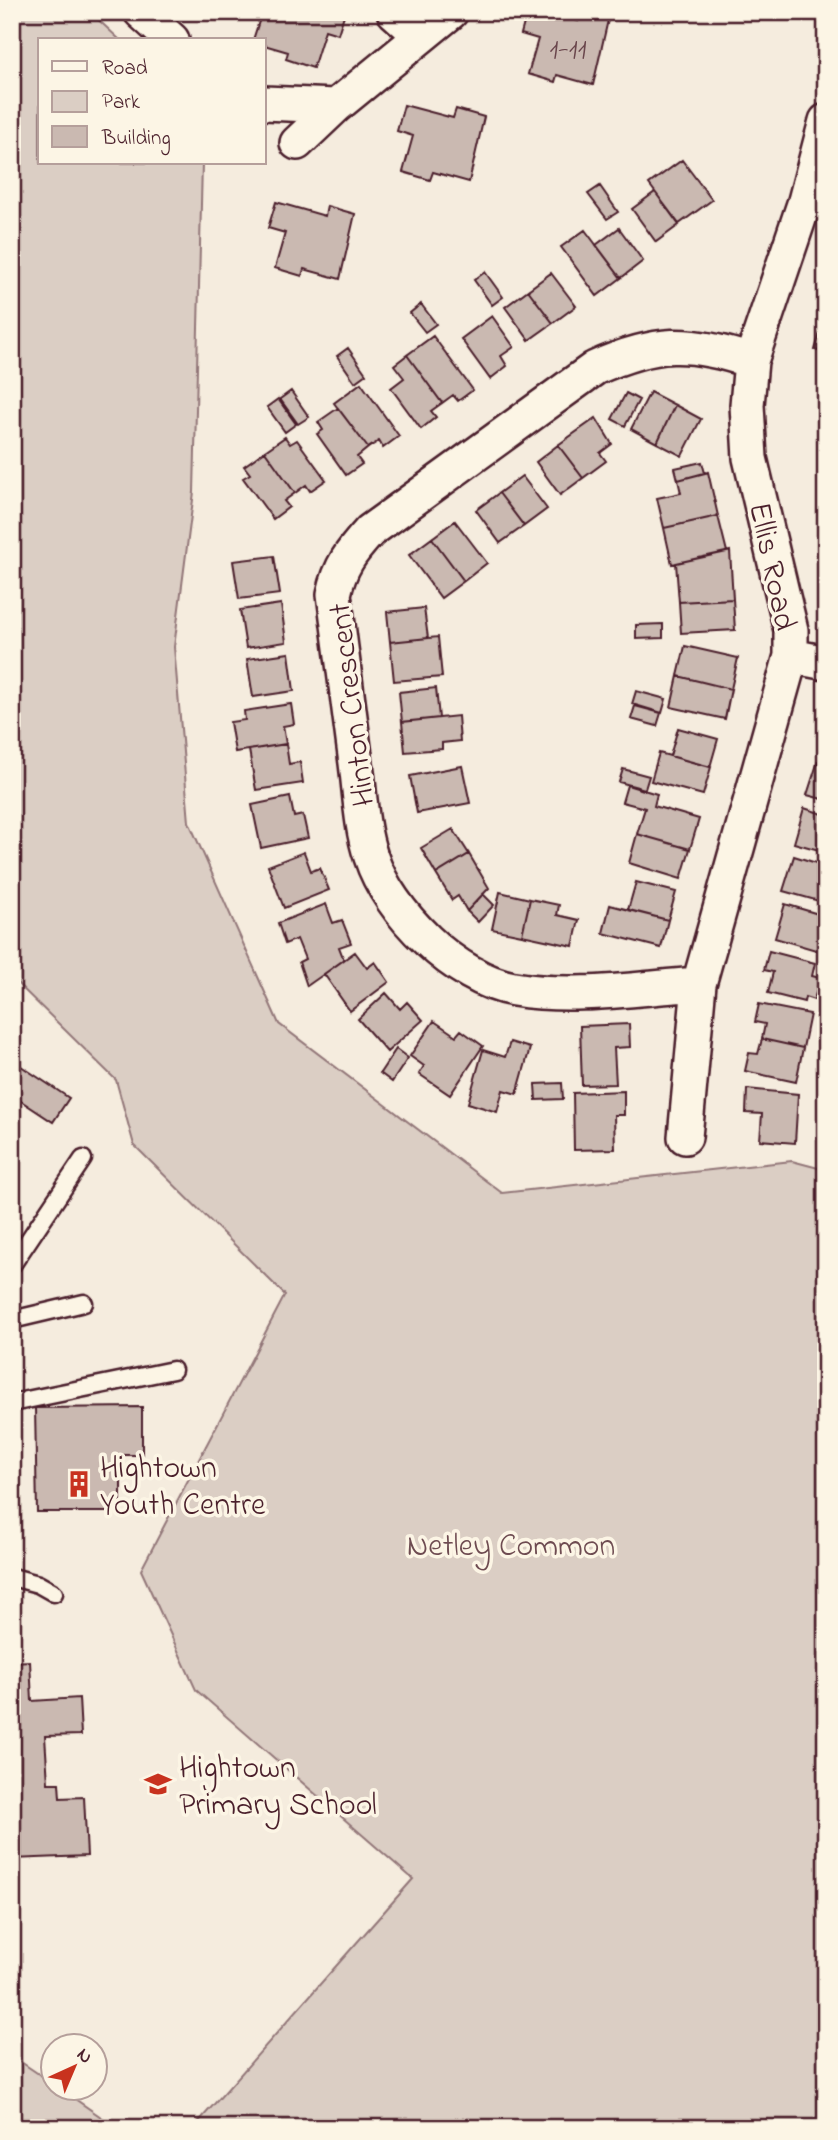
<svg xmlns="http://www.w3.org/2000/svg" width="838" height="2140" font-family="'Indie Flower',sans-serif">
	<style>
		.green { fill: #dbcec4; stroke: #927678; stroke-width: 2 }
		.building { fill: #cab9b1; stroke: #4a1f2b; stroke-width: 2 }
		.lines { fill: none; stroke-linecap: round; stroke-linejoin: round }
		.service-casing { stroke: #4a1f2b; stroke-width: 21 }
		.minor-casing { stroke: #4a1f2b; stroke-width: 38 }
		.service { stroke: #fcf5e5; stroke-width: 16 }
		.minor { stroke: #fcf5e5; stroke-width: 33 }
		.labels { text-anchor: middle; stroke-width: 7; stroke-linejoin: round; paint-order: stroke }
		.number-label { font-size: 28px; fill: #6a464c }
		.street-label { font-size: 32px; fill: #4a1f2b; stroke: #fcf5e5 }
		.poi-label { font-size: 32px; fill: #4a1f2b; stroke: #fcf5e5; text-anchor: start }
		.park-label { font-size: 32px; fill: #6e4b51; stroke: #fcf5e5 }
	</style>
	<rect width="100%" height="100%" fill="#f5ecde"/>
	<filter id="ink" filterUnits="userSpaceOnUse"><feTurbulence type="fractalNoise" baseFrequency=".0143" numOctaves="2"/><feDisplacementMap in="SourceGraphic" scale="14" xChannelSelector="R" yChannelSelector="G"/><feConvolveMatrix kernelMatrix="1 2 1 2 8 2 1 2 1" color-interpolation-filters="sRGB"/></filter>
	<g filter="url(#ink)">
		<path class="green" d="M12,12h78l30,28h-80v123h162l-8,329 -20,155 15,175 90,202 223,169 290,-32 34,9v958h-633l220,-249 -217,-189 -55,-120 144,-275 -151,-150 -18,-65 -104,-102z
			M12,2056l40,27v5h7l58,40h-105z"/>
		<path class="building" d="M268,12h77l-7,22 -13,-4 -12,38 -27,-9 2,-7 -24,-7v-5h-11l8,-25 5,2z
			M527,12h19l32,9 2,-9 28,8 -15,65 -36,-10 -2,7 -27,-8 10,-35 -17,-5z
			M404,105l49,13 3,-9 28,8 -15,65 -36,-10 -3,8 -27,-8 10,-36 -16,-5z
			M682,160l30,40 -33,24 -30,-40z
			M600,186l18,26 -11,7 -19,-25z
			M655,192l24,33 -23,17 -24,-33z
			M276,202l49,14 2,-10 28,8 -15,65 -36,-10 -2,7 -27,-8 10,-35 -17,-5z
			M619,228l24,33 -22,17 -25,-33z
			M585,230l36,48 -24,18 -36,-49z
			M485,272l18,25 -11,8 -18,-25z
			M551,273l25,33 -23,17 -25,-33z
			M528,290l25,33 -24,17 -24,-33z
			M421,304l15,20 -11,8 -15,-19z
			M492,316l22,31 -13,9 6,10 -17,13 -29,-40z
			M823,322l3,1v30l-11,-3z
			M433,336l40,54 -15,11 -5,-6 -11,8 -35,-48z
			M348,348l18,26 -11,8 -18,-26z
			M407,355l35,48 -11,8 5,6 -15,12 -30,-41 13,-10 -10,-13z
			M361,383l38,53 -16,12 -4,-7 -11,7 -34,-45z
			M291,391l18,26 -11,7 -18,-25z
			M650,392l25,13 -18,38 -26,-14z
			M626,393l13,7 -14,26 -13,-7z
			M278,399l18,25 -11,8 -18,-25z
			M675,405l26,14 -19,37 -25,-13z
			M338,408l30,40 -11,9 5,7 -16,11 -29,-41 6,-4 -5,-8z
			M596,418l16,26 -12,9 6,8 -23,17 -25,-33z
			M285,437l5,7 7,-4 29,40 -16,11 -4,-6 -11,8 -30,-42z
			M558,445l25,33 -23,17 -24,-33z
			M265,451l30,42 -11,8 5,6 -16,12 -30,-41 7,-4 -6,-8z
			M702,462l3,11 -27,7 -3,-12z
			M708,472l10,44 -54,12 -7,-30 24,-5 -3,-13z
			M522,476l25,33 -23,17 -25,-33z
			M499,493l25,33 -24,17 -24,-33z
			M718,516l9,36 -55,12 -8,-36z
			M455,521l32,42 -23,18 -32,-43z
			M432,538l32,43 -23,17 -32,-43z
			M730,551l3,48 -54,3 -3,-39z
			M274,556l6,38 -41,5 -6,-38z
			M733,599l2,31 -54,3 -2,-31z
			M281,604l5,38 -40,6 -6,-38z
			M424,608l4,30 -38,4 -3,-30z
			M663,624v14l-27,1v-14z
			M438,637l4,40 -48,4 -4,-39z
			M685,646l53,12 -7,31 -53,-13z
			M289,653l5,38 -41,6 -6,-38z
			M678,676l53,13 -6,30 -54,-12z
			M436,688l3,30 -37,4 -3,-30z
			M636,691l30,8 -4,14 -30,-9z
			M291,704l3,20 -11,2 3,18 -51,8 -5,-30 15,-2 -1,-9z
			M635,706l26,7 -4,13 -26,-7z
			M458,716l2,25 -18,2v6l-37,3 -3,-30z
			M678,728l40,11 -8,28 -40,-11z
			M286,744l3,20 11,-2 3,21 -47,7 -7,-40z
			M659,753l52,14 -8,28 -52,-14z
			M818,761l8,2v37l-19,-5z
			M462,766l8,37 -53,10 -7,-37z
			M623,769l26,7 -4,13 -26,-7z
			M627,785l30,9 -3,12 45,13 -9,30 -53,-15 8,-26 -23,-6z
			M290,797l4,20 9,-2 5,23 -47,10 -9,-43z
			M804,808l22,7v37l-32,-9z
			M453,829l16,25 -33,20 -15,-26z
			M637,834l53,15 -9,30 -52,-16z
			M304,852l7,19 9,-3 9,22 -45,18 -16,-42z
			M469,854l20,34 -22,23 -9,-15 -6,4 -16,-26z
			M794,856l32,10v37l-43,-12z
			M636,882l40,10 -8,28 -40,-10z
			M500,892l30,7 -8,36 -30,-6z
			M483,894l11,11 -16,17 -11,-11z
			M530,899l29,6 -2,10 22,5 -6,26 -51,-11z
			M326,904l7,19 9,-3 9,23 -12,4 5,13 -37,26 -8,-24 6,-3 -8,-20 -12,5 -7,-21z
			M785,904l40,12 -5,15 6,2v20l-51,-15z
			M610,905l58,15 -7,28 -58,-15z
			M769,951l46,12 -3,13 8,2 -6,22 -9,-3 -1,5 -36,-9 5,-21 -9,-2z
			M355,952l12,16 8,-6 14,20 -39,29 -26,-37z
			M386,993l14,16 7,-7 16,18 -36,32 -29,-33z
			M759,1004l51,10 -7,34 -41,-9 3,-15 -10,-2z
			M434,1021l22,15 5,-6 22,16 -33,49 -31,-21 5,-8 -14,-10z
			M629,1024l1,23 -16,1 2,36 -34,1 -2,-59z
			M762,1039l41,9 -7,34 -51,-11 4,-18 9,1z
			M510,1042l20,6 -13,46 -14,-4 -6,22 -29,-9 15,-53 22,7z
			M396,1049l12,9 -16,24 -12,-9z
			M12,1060l57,38 -16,24 -41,-27z
			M562,1083l1,16 -27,1 -1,-16z
			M747,1089l51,5 -3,49 -35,-3 2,-26 -16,-1z
			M624,1091v24h-10l1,34 -41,1 -1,-57z
			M142,1407v48h-21v57h-84l-2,-104z
			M30,1661l2,40 47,-3 2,37 -36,1 3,47h11l1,15 24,-1 3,59 -75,3v-197z"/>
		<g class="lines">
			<defs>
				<path id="service" d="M12,1265l71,-106
					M12,1320l72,-17
					M12,1403l161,-33
					M12,1577l26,7 16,9"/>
				<path id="minor" d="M141,12l31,28
					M394,12l27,24
					M264,103l72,3
					M297,143l39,-37 115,-94
					M791,656l35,7
					M699,984c-61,4 -124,15 -185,5 -58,-10 -125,-76 -143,-132 -10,-29 -11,-63 -15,-94 -7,-56 -15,-112 -22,-169 6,-28 17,-42 36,-63l225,-163c61,-27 93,-28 156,-7
					M685,1137l14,-153 92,-328v-26l-41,-172 -3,-53 4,-44 54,-160 21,-80"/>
			</defs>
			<use href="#service" class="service-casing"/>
			<use href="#minor" class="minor-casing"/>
			<use href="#service" class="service"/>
			<use href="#minor" class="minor"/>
		</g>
	</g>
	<defs>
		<symbol id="building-bare" viewBox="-9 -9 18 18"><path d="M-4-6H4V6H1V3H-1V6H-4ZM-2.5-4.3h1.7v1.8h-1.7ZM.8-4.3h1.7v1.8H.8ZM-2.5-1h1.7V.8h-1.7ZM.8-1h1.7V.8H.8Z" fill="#c8321e" stroke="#fcf5e5" stroke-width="2.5" paint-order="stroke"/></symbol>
		<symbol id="school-bare" viewBox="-9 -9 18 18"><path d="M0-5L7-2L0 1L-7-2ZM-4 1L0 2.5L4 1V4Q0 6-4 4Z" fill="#c8321e" stroke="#fcf5e5" stroke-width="2.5" paint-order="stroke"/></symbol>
	</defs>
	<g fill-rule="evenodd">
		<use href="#building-bare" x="60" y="1465" width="38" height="38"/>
		<use href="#school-bare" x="139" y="1765" width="38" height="38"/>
	</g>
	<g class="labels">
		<g class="number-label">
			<text x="568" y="58">1-11</text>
		</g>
		<g class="street-label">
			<text transform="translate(774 566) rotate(78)" y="11">Ellis Road</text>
			<text transform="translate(350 705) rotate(-97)" y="11">Hinton Crescent</text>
		</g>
		<g class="poi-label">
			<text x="100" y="1477">Hightown<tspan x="100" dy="37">Youth Centre</tspan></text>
			<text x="179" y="1777">Hightown<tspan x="179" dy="37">Primary School</tspan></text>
		</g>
		<g class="park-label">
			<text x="511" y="1555">Netley Common</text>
		</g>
	</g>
	<rect width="838" height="2140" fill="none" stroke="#fcf5e5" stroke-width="42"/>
	<rect x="21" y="21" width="796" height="2098" fill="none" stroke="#4a1f2b" stroke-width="2.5" filter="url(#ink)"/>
	<rect x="38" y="38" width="228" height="126" fill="#fcf5e5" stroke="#b59f9b" stroke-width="2"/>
	<rect x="52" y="61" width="35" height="10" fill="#fcf5e5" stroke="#b59f9b" stroke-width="2"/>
	<text x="102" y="74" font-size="21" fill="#4a1f2b">Road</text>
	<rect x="52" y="91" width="35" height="21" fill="#dbcec4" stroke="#b59f9b" stroke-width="2"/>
	<text x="102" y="108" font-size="21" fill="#4a1f2b">Park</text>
	<rect x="52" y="126" width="35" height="21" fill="#cab9b1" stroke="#b59f9b" stroke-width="2"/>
	<text x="102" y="144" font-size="21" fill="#4a1f2b">Building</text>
	<g transform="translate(74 2067) rotate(44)"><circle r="33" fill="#fcf5e5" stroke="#b59f9b" stroke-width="2"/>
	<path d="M0-5L12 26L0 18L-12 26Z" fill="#c8321e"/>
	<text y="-10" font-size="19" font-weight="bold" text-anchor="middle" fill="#4a1f2b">N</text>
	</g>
</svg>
